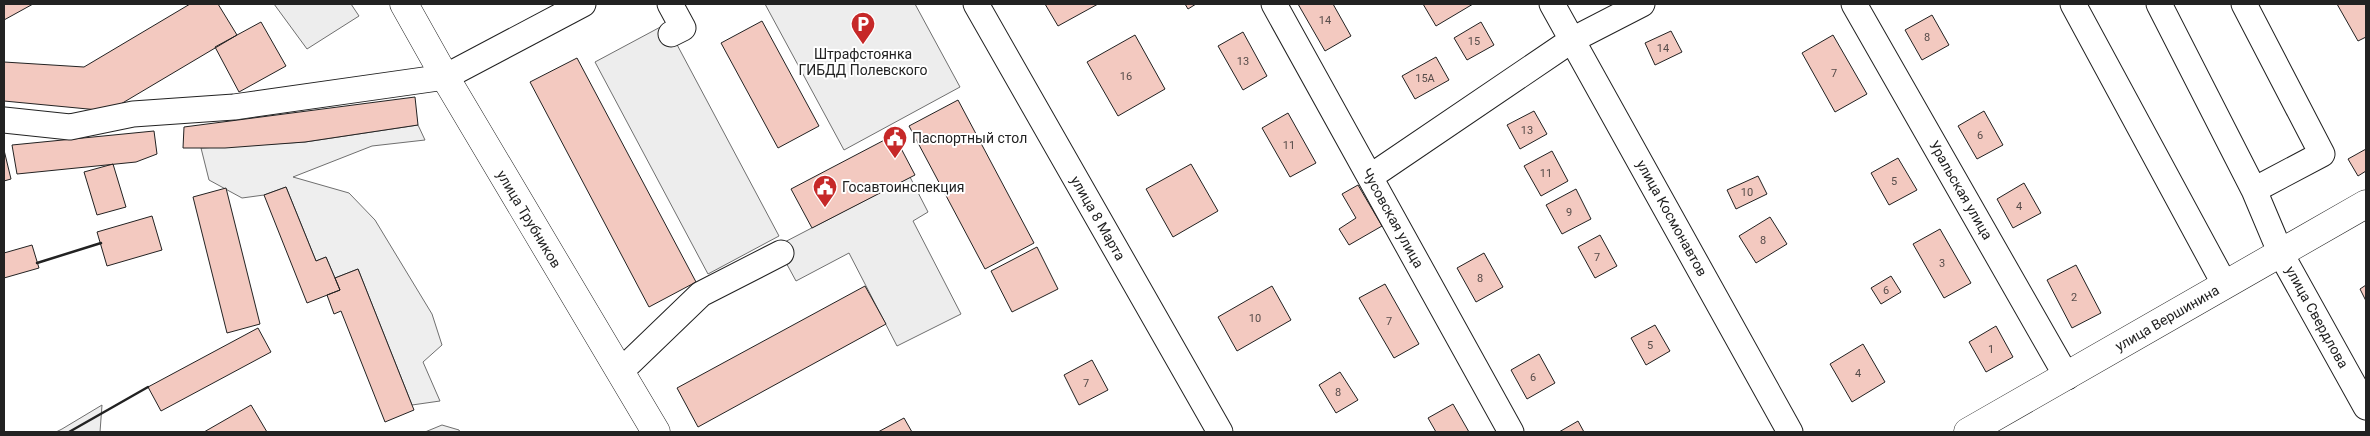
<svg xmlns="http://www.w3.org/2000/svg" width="2370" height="436" font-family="Roboto,sans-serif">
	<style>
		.green { fill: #eee; stroke: #6f6f6f }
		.parking { fill: #ededed; stroke: #6f6f6f }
		.building { fill: #f3c9c0; stroke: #222 }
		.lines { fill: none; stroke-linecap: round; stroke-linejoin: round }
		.minor-casing { stroke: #222; stroke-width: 27 }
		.major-casing { stroke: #222; stroke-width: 29 }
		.minor { stroke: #fff; stroke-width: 25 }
		.major { stroke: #fff; stroke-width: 28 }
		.wall { stroke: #222; stroke-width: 2.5 }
		.labels { text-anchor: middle; stroke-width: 4; stroke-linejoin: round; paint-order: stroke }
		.number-label { font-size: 11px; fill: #564c4a }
		.poi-label { font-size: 14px; fill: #222; stroke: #fff; text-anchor: start }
		.street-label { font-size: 14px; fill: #222; stroke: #fff }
	</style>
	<rect width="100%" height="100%" fill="#fff"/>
	<path class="green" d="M418,125l7,15 -53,6 -79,31 56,16 26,27 57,94 10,31 -19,17 17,39 -28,4 -54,-136 -23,9 -9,-21 -10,4 -30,-74 -22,8 -22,3 -33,-18 -8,-32 104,-6z
		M102,405l-2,27h-44l6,-3z
		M442,425l17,5 1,2h-35z"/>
	<path class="parking" d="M274,4h77l8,12 -52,33z
		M765,4h150l45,83 -116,63z
		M666,24l113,212 -71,38 -113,-212z
		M910,177l18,35 -15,9 48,93 -64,32 -48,-93 -53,28 -19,-35z"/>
	<path class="building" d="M4,4h29l-29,16z
		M190,4h28l19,31 -128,76 -105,-10v-39l80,5z
		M1045,4h53l-40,22z
		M1185,4h11l-8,5z
		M1298,4h35l18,32 -26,15z
		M1423,4h50l-37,22z
		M2337,4h29v33l-8,4z
		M1932,15l17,30 -27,15 -17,-30z
		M762,21l57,105 -41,22 -57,-105z
		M261,22l25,44 -47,26 -24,-45z
		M1481,22l13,23 -27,15 -13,-22z
		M1671,31l11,21 -27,13 -10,-22z
		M1243,32l24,44 -24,14 -25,-44z
		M1135,35l30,54 -47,27 -31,-54z
		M1833,35l34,59 -32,18 -33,-59z
		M1436,57l13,23 -34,19 -13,-23z
		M577,58l119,224 -47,25 -119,-225z
		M415,97l3,28 -113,17 -80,6h-42l1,-21z
		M958,100l76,143 -49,26 -76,-143z
		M1534,111l13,23 -27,15 -13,-24z
		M1984,111l19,34 -26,14 -19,-33z
		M1288,113l28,50 -26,14 -28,-49z
		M154,131l3,23 -21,8 -119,12 -5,-29z
		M894,135l21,40 -103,53 -21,-39z
		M2366,149v22l-8,5 -10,-17z
		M4,150l7,29 -7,2z
		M1552,151l16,30 -27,15 -17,-30z
		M1898,158l19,32 -28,15 -18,-32z
		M113,164l13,43 -29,8 -13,-43z
		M1191,164l27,47 -45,26 -27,-48z
		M1758,176l9,18 -31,15 -9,-19z
		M2024,183l17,30 -28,15 -16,-29z
		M1358,185l24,41 -33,19 -10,-16 17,-11 -14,-24z
		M286,187l30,74 10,-4 14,33 -33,13 -43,-108z
		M226,188l34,136 -33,9 -34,-136z
		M1576,189l15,30 -29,15 -16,-29z
		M152,216l10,34 -55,16 -10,-34z
		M1770,217l17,27 -31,19 -17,-27z
		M1940,229l31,54 -27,15 -31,-54z
		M1600,235l17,31 -22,12 -17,-31z
		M32,245l7,23 -35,10v-25z
		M1037,247l21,42 -46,23 -21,-41z
		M1484,253l19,34 -27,15 -19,-34z
		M2076,265l25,48 -29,15 -25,-48z
		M358,269l56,141 -29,12 -44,-111 -7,3 -7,-19 13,-5 -5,-12z
		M1891,276l10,16 -20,12 -10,-16z
		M1385,284l34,60 -25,14 -35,-60z
		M2366,285v16l-6,-12z
		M865,286l21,38 -188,103 -21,-39z
		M1272,286l19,34 -54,31 -19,-34z
		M1655,325l15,26 -24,14 -15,-27z
		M1996,326l17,31 -27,15 -17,-30z
		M258,328l13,24 -110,59 -13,-24z
		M1863,344l22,38 -33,20 -22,-38z
		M1539,354l16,29 -28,16 -16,-29z
		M1092,360l16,30 -29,15 -15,-30z
		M1340,372l18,28 -22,13 -17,-28z
		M1453,404l16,28h-33l-8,-14z
		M251,405l16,27h-63z
		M904,418l8,14h-34z
		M1578,421l6,11h-25z"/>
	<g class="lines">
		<defs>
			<path id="minor" d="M670,4l13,24 -12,6
				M976,4l244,428
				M1274,4l237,428
				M1552,4l238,428
				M1854,4l213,373
				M2073,4l152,281
				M2159,4l95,186 27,64 85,153
				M2244,4l78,150 -68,36
				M4,120l66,7 63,-13 101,-7 211,-30 138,-73
				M1370,177l202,-137 70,-36
				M620,372l81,-78 80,-41"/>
			<path id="major" d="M404,4l41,73 211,355
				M1968,432l398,-228"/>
		</defs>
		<use href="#minor" class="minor-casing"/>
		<use href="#major" class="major-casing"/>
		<use href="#minor" class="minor"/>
		<use href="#major" class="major"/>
		<path class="wall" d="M37,263l64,-20
			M69,432l79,-45"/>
	</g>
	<defs>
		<symbol id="parking-pin" viewBox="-11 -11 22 30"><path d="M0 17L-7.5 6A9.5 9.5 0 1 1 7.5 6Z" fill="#c62828" stroke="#fff"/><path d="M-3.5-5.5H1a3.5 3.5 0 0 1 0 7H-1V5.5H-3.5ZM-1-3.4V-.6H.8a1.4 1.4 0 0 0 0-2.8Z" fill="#fff"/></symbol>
		<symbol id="civic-pin" viewBox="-11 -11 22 30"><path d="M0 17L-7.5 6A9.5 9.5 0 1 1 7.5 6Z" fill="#c62828" stroke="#fff"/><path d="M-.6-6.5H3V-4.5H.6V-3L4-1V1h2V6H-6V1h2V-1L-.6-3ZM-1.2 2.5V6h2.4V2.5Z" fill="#fff"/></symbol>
	</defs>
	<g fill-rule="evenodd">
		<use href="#parking-pin" x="849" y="10" width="28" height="38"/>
		<use href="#civic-pin" x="881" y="124" width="28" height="38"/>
		<use href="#civic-pin" x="811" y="173" width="28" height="38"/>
	</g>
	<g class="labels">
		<g class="number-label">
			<text x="1325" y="24">14</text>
			<text x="1927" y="41">8</text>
			<text x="1474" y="45">15</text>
			<text x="1663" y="52">14</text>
			<text x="1243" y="65">13</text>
			<text x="1834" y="77">7</text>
			<text x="1126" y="80">16</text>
			<text x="1425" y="82">15А</text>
			<text x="1527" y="134">13</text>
			<text x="1980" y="139">6</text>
			<text x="1289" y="149">11</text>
			<text x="1546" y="177">11</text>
			<text x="1894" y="185">5</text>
			<text x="1747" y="196">10</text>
			<text x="2019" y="210">4</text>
			<text x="1569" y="216">9</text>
			<text x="1763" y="244">8</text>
			<text x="1597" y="261">7</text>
			<text x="1942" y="267">3</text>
			<text x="1480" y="282">8</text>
			<text x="1886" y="294">6</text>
			<text x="2074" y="301">2</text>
			<text x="1255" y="322">10</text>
			<text x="1389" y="325">7</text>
			<text x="1650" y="349">5</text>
			<text x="1991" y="353">1</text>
			<text x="1858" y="377">4</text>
			<text x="1533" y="381">6</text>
			<text x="1086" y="387">7</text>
			<text x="1338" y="396">8</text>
		</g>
		<g class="poi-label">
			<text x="863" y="59" text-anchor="middle">Штрафстоянка<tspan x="863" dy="16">ГИБДД Полевского</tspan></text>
			<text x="912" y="143">Паспортный стол</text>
			<text x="842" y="192">Госавтоинспекция</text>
		</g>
		<g class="street-label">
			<text transform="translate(1961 190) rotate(60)" y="5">Уральская улица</text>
			<text transform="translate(1098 218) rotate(60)" y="5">улица 8 Марта</text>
			<text transform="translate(1393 218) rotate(61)" y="5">Чусовская улица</text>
			<text transform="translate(1672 218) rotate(61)" y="5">улица Космонавтов</text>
			<text transform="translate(529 219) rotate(59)" y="5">улица Трубников</text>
			<text transform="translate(2317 317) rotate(61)" y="5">улица Свердлова</text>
			<text transform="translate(2167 318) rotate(-30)" y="5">улица Вершинина</text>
		</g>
	</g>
	<rect width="2370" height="436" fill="none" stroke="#222222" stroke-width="10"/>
</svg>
